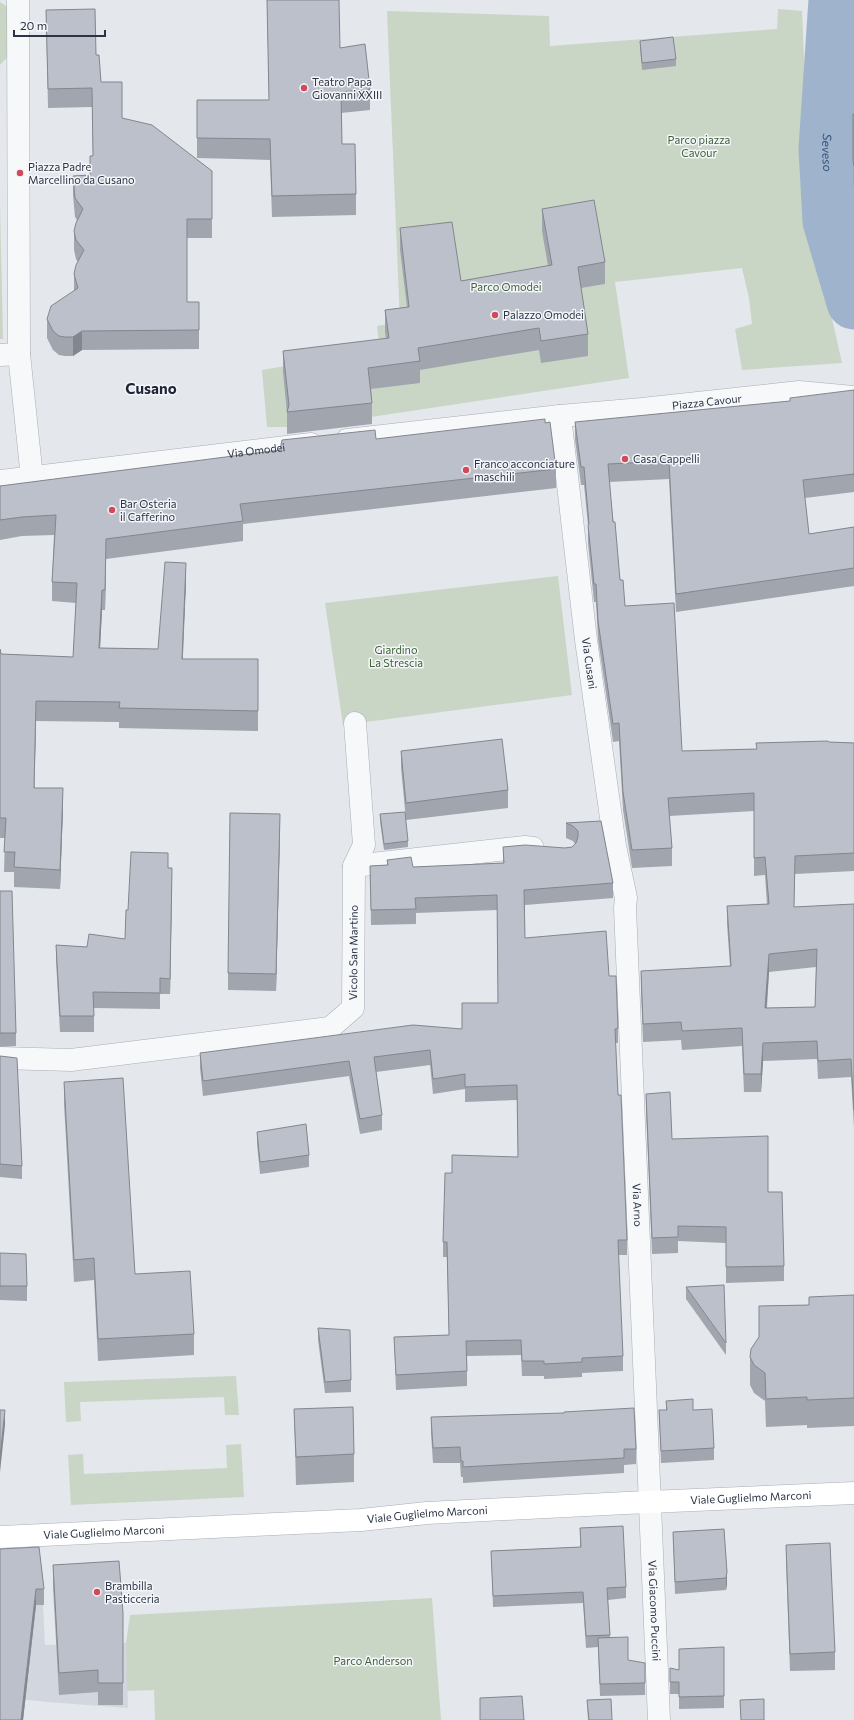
<svg xmlns="http://www.w3.org/2000/svg" width="854" height="1720" font-family="Commissioner,sans-serif">
	<style>
		.built { fill: #d2d6de }
		.green { fill: #c9d6c5 }
		.lines { fill: none; stroke-linecap: round; stroke-linejoin: round }
		.river { stroke: #9fb4cc; stroke-width: 55 }
		.street-casing { stroke: #a9aeb7; stroke-width: 23 }
		.secondary-casing { stroke: #a9aeb7; stroke-width: 23 }
		.street { stroke: #f7f8fa; stroke-width: 22 }
		.secondary { stroke: #fff; stroke-width: 22 }
		.wall { fill: #a1a5ae; fill-rule: evenodd }
		.shaded-wall { fill: #83868d }
		.building { fill: #bbc0ca; stroke: #83868d; fill-rule: evenodd }
		.poi-dot { fill: #d1495b; stroke: #f4f6f9; stroke-width: 1.5 }
		.labels { text-anchor: middle; stroke-width: 3; stroke-linejoin: round; paint-order: stroke }
		.poi-label { font-size: 11px; fill: #2b3445; stroke: #f4f6f9; text-anchor: start }
		.park-label { font-size: 11px; fill: #3f6138; stroke: #f4f6f9 }
		.street-label { font-size: 11px; fill: #2b3445; stroke: #f4f6f9 }
		.water-label { font-size: 12px; font-style: italic; fill: #34527a; stroke: #f4f6f9 }
		.district-label { font-size: 15px; font-weight: bold; fill: #1d2536; stroke: #f4f6f9 }
	</style>
	<rect width="100%" height="100%" fill="#e4e7ec"/>
	<path class="built" d="M42,1587l3,58 81,-2 2,65 -81,-6 -47,-5z"/>
	<path class="green" d="M0,2l9,6 3,44 -12,13z
		M778,9l24,2 6,139 2,93 21,71 11,49 -100,7 -7,-41 17,-5 -3,-26 -7,-30 -127,14 14,96 -258,39 -82,10h-22l-5,-57 118,-20 -3,-24 23,-4 -13,-311 162,5 1,30 227,-17z
		M0,203l3,136h-3z
		M558,576l14,119 -229,30 -18,-122z
		M236,1376l3,39h-14l-1,-18 -144,5 1,19 -15,1 -2,-40z
		M241,1444l3,53 -173,8 -3,-50 15,-1 1,20 143,-6 -1,-23z
		M432,1598l9,122h-286l-1,-30 -27,1 -1,-48 4,-28z"/>
	<g class="lines">
		<path class="river" id="s1" d="M836,0l-10,149 4,72 24,81"/>
		<defs>
			<g id="street">
				<path d="M18,0l1,354 13,124"/>
				<path d="M0,355l19,-1"/>
				<path id="s2" d="M560,416l26,224 29,206 11,52 -1,10 34,812"/>
				<path id="s3" d="M347,440l213,-24 82,-7 157,-17 55,5"/>
				<path id="s4" d="M0,481l311,-37"/>
				<path d="M354,866l10,-21 -9,-122"/>
				<path id="s5" d="M0,1058l71,2 259,-32 23,-20 1,-142 171,-19 8,1"/>
			</g>
			<g id="secondary">
				<path id="s6" d="M0,1537l361,-17 66,-7 199,-10 228,-10"/>
			</g>
		</defs>
		<use href="#street" class="street-casing"/>
		<use href="#secondary" class="secondary-casing"/>
		<use href="#street" class="street"/>
		<use href="#secondary" class="secondary"/>
	</g>
	<path class="wall" d="M267,0l73,48 30,41v21l-29,3 1,31 14,50v21l-84,2 -2,-57 -73,-2v-58h72z
		M46,10l50,45 5,27 21,36 90,53v67h-25v64h12v47l-117,1 -9,6h-8l-6,-1 -6,-5 -6,-12v-19l27,-28v-17l4,-12 -2,-3 -2,-9v-19l3,-11 -2,-3 -2,-22v-19l17,-1v-19h3l-1,-49 -44,1z
		M640,41l36,18v7l-34,4 -2,-23z
		M853,114h1v75l-1,-6z
		M542,209l63,53v22l-24,4 7,46v22l-47,7 -2,-13 -119,20v13l-49,6 1,14v21l-85,10v-21l-4,-41v-21l103,-12 -1,-7v-22l22,-3 -7,-57v-22l61,53 87,-15 -6,-35z
		M854,390v104v-2l-49,6 4,36 45,-7v59l-178,26 -7,-133 -60,3 11,98 5,26 57,145 74,-2 73,-7 25,1v128l-59,3 -1,33 60,-3v224l-3,-51 -33,2 -1,-20 -54,2 -2,31h-17l-2,-46 -60,4 -1,-10 -38,2 -2,-53v-18l89,-5 -3,-42v-18l40,-2 -2,-29 -11,1v-65l-85,5 3,32v18l-40,2 -9,-58 -4,-69 -6,1 -15,-103 -2,-37h-2l-6,-59v-18l-4,-40h-3l-6,-45v-18l215,-21zM816,967l-1,40 -48,1 2,-36z
		M545,423l11,46v19l-313,36v17l-137,18 -1,51h-3l-2,38 58,1 28,-67 -4,77h76v72l-139,-3v-6l-83,-1 -2,67 29,20 -3,81 -46,-2v-15h-10l1,-34h-5v-189l1,5 72,3 3,-54 -24,-2v-19l2,-47 -32,1 -22,4v-54l376,-47z
		M401,751l107,39v18l-102,12 -5,-52z
		M380,814l28,27v6l-24,3 -4,-29z
		M601,821l12,62v15l-88,7v33l84,38 9,52v15h-3l12,197v15h-9l5,101v15l-41,2v4l-38,2v-3h-22l-1,-21 -54,1v30l-71,4 -2,-53 55,-2 -2,-78h-4v-15l9,-69 66,-16 -1,-57 -52,2v-13l-32,5 -3,-29 -54,7 6,43v15l-22,4 -11,-58 -146,20 -3,-28v-15l262,-24 36,-26 -1,-93 -81,3v11l-45,1 -1,-59 17,-1v-5l26,7 90,-4v-16l62,1 7,-1 3,-3 -2,-3 -7,-3v-15z
		M280,831l-4,160 -48,-1v-17z
		M168,868l4,16 -2,110h-10v15l-66,-1v24h-34l-4,-72v-15l31,2 38,-8 3,-29z
		M0,891l16,142v13l-16,1z
		M0,1056l22,110v13l-22,-2z
		M64,1082l71,192 59,60v21l-96,6 -4,-81 -20,2 -10,-178z
		M646,1094l26,45 96,53 16,74v15l-58,2v-40l-48,-2v12l-26,1 -6,-145z
		M257,1132l52,23v12l-49,7 -3,-30z
		M0,1253l27,33v15l-27,-1z
		M686,1287l40,56v12l-40,-56z
		M809,1297l45,8v121l-47,2v-3l-41,2 -1,-26 -11,-8 -4,-8v-28l9,-20v-31l50,-1z
		M318,1328l33,52v12l-26,1 -7,-53z
		M666,1401l27,9 21,38v12l-53,3 -2,-53h7z
		M294,1409l60,45v28l-58,3z
		M431,1417l205,32v15l-12,1v8l-161,10v-6h-2l-1,-14h-27l-2,-30z
		M580,1528l46,59v11l-18,2 2,38 35,45v12l-45,1 -2,-49 -12,1 -3,-45 -90,4 -2,-56 89,-4z
		M724,1529l3,55 -1,6 -51,4 -2,-62z
		M786,1545l49,107v18l-45,1 -4,-109z
		M0,1549l44,40v16h-8l-13,115h-23z
		M53,1565l70,48v92h-25v-13l-39,3 -6,-108z
		M724,1647v61l-45,1v-15h-9v-26l9,2z
		M587,1700l25,20h-24z
		M740,1700l24,20h-23z"/>
	<path class="shaded-wall" d="M82,331v19l-9,6v-19z
		M106,539v20l-1,51v-20z
		M186,563v19l-4,97v-20z
		M102,590v20l-3,58v-20z
		M36,701v20l-2,86v-19z
		M63,788v20l-3,81v-19z
		M280,814v17l-4,160v-17z
		M172,868v16l-2,110v-15z
		M769,954v18l-4,54v-18z
		M763,1043v18l-2,31v-18z
		M5,1410v15l-5,47v-15z
		M727,1572v12l-1,6v-12z
		M36,1589v16l-13,115h-2z"/>
	<path class="building" d="M267,0h72l1,48 25,-4 5,45 -29,3 1,52h13l1,50 -84,2 -2,-57 -73,-1v-38h72z
		M95,9l1,46h3l2,27h21v36l30,7 60,46v48h-25v83h12v28l-117,1 -9,6h-8l-6,-1 -6,-5 -6,-12 4,-13 27,-18 -4,-14 2,-9 8,-15 -8,-10 -2,-9 2,-8 7,-14 -8,-11 -2,-22 17,-1v-19h3l-1,-68 -44,1 -2,-79z
		M673,37l3,22 -34,4 -2,-22z
		M853,114h1v52l-1,-6z
		M594,200l11,62 -27,5 10,67 -47,7 -2,-13 -121,20 2,13 -52,7 4,35 -85,9 2,-7 -6,-54 106,-13 -4,-28 24,-3 -9,-79 52,-6 9,59 91,-16 -10,-56z
		M854,390v86v-2l-51,6 6,54 45,-7v41l-178,26 -7,-133 -61,3 5,58h2l5,58h3l2,26 49,-3 8,148 75,-2 -1,-6 72,-2 1,1 25,1v110l-59,3 -1,51 60,-3v206l-3,-51 -33,2 -1,-20 -54,2 -2,31h-17l-2,-46 -60,3 -1,-9 -38,2 -2,-53 90,-5 -4,-60 42,-2 -4,-47 -11,1v-65l-86,5 4,50 -40,2 -9,-58 -4,-69 -6,1 -15,-103 -2,-37h-2l-6,-59 1,-1 -5,-57h-3l-6,-45 215,-21v-3zM817,949l-2,58 -50,1 4,-54z
		M545,419v4l5,-1 6,47 -316,35 3,17 -137,18 -1,51h-3l-3,58 59,1 7,-87 21,1 -4,96h76v52l-139,-3 1,-6 -84,-1 -2,87h29l-3,82 -46,-3 1,-15h-11l2,-34h-6v-169l1,5 72,3 4,-74 -25,-1 4,-67 -34,2 -22,3v-34l280,-36 2,-10 93,-10 1,9z
		M502,739l6,51 -102,13 -5,-52z
		M405,812l3,29 -24,3 -4,-30z
		M230,813l50,1 -4,160 -48,-1z
		M601,821l12,62 -89,7 1,48 81,-7 3,45h7l2,52 -3,1 3,66h3l6,145h-9l5,116 -41,2v4l-38,2v-3h-22l-1,-21 -55,1 1,30 -71,4 -2,-38 55,-2 -2,-93h-4l2,-69h7v-18l66,2 -1,-72 -52,2v-13l-32,5 -3,-29 -56,7 8,58 -22,4 -11,-58 -146,20 -3,-28 213,-28 49,4v-26h36l-1,-108 -82,3 1,11 -45,1 -1,-44 18,-1 -1,-5 24,-3 2,10 91,-4 -1,-16 22,-2 40,3 7,-1 4,-4 2,-6v-6l-5,-5 -7,-3z
		M131,852l37,1v15h4l-2,111 -10,-1v15l-67,-1 1,24h-34l-4,-71 31,2 2,-13 36,5 1,-29h2z
		M0,891h12l4,142h-16z
		M0,1056l17,2 5,108 -22,-2z
		M123,1078l12,196 55,-3 4,63 -96,5 -4,-81 -20,2 -10,-178z
		M670,1092l2,47 96,-3v56h14l2,74 -58,1v-40l-48,-1v11l-26,1 -6,-144z
		M306,1124l3,31 -49,7 -3,-30z
		M0,1253l26,1 1,32h-27z
		M724,1285l2,58 -40,-56z
		M854,1295v103l-47,2v-3l-41,2 -1,-26 -11,-8 -4,-8 1,-8 8,-12v-31l50,-1v-8z
		M318,1328l32,2 1,50 -26,2z
		M693,1399v11l19,-1 2,39 -53,3 -2,-41h8l-1,-9z
		M353,1407l1,47 -58,3 -2,-48z
		M634,1408l2,41h-12v9l-161,9v-6h-2l-1,-14 -27,1 -2,-31 133,-4v-1z
		M0,1410h5l-5,47z
		M623,1526l3,61 -19,1 3,47 -24,1 -3,-44 -90,4 -2,-45 90,-4 -1,-19z
		M724,1529l3,43 -1,6 -51,4 -2,-50z
		M830,1543l5,109 -45,2 -4,-109z
		M39,1547l5,42h-8l-15,131h-21v-171z
		M119,1561l4,52v70h-25v-13l-39,3 -6,-108z
		M628,1637v23l17,3v20l-45,1 -2,-46z
		M724,1647v49l-45,1v-15h-9v-14l9,2v-21z
		M522,1696l2,24h-44v-22z
		M611,1699l1,21h-23l-2,-20z
		M764,1699v21h-23l-1,-20z"/>
	<g class="poi-dot">
		<circle cx="304" cy="88" r="4"/>
		<circle cx="20" cy="173" r="4"/>
		<circle cx="495" cy="315" r="4"/>
		<circle cx="625" cy="459" r="4"/>
		<circle cx="466" cy="470" r="4"/>
		<circle cx="112" cy="510" r="4"/>
		<circle cx="97" cy="1592" r="4"/>
	</g>
	<g class="labels">
		<g class="poi-label">
			<text x="312" y="86">Teatro Papa<tspan x="312" dy="13">Giovanni XXIII</tspan></text>
			<text x="28" y="171">Piazza Padre<tspan x="28" dy="13">Marcellino da Cusano</tspan></text>
			<text x="503" y="319">Palazzo Omodei</text>
			<text x="633" y="463">Casa Cappelli</text>
			<text x="474" y="468">Franco acconciature<tspan x="474" dy="13">maschili</tspan></text>
			<text x="120" y="508">Bar Osteria<tspan x="120" dy="13">il Cafferino</tspan></text>
			<text x="105" y="1590">Brambilla<tspan x="105" dy="13">Pasticceria</tspan></text>
		</g>
		<g class="park-label">
			<text x="699" y="144">Parco piazza<tspan x="699" dy="13">Cavour</tspan></text>
			<text x="506" y="291">Parco Omodei</text>
			<text x="396" y="654">Giardino<tspan x="396" dy="13">La Strescia</tspan></text>
			<text x="373" y="1665">Parco Anderson</text>
		</g>
		<g class="street-label">
			<text dy="4" stroke="none"><textPath href="#s3" startOffset="362">Piazza Cavour</textPath></text>
			<text dy="4" stroke="none"><textPath href="#s4" startOffset="258">Via Omodei</textPath></text>
			<text dy="4" stroke="none"><textPath href="#s2" startOffset="249">Via Cusani</textPath></text>
			<text dy="4" stroke="none"><textPath href="#s5" startOffset="418">Vicolo San Martino</textPath></text>
			<text dy="4" stroke="none"><textPath href="#s2" startOffset="794">Via Arno</textPath></text>
			<text dy="4" stroke="none"><textPath href="#s6" startOffset="752">Viale Guglielmo Marconi</textPath></text>
			<text dy="4" stroke="none"><textPath href="#s6" startOffset="428">Viale Guglielmo Marconi</textPath></text>
			<text dy="4" stroke="none"><textPath href="#s6" startOffset="104">Viale Guglielmo Marconi</textPath></text>
			<text dy="4" stroke="none"><textPath href="#s2" startOffset="1200">Via Giacomo Puccini</textPath></text>
		</g>
		<g class="water-label">
			<text dy="4" stroke="none"><textPath href="#s1" startOffset="153">Seveso</textPath></text>
		</g>
		<g class="district-label">
			<text x="151" y="394">Cusano</text>
		</g>
	</g>
	<path d="M14 30v6h91v-6" fill="none" stroke="#2b3445" stroke-width="2"/>
	<text x="20" y="30" font-size="12" fill="#2b3445" stroke="#f4f6f9" stroke-width="3" paint-order="stroke">20 m</text>
</svg>
